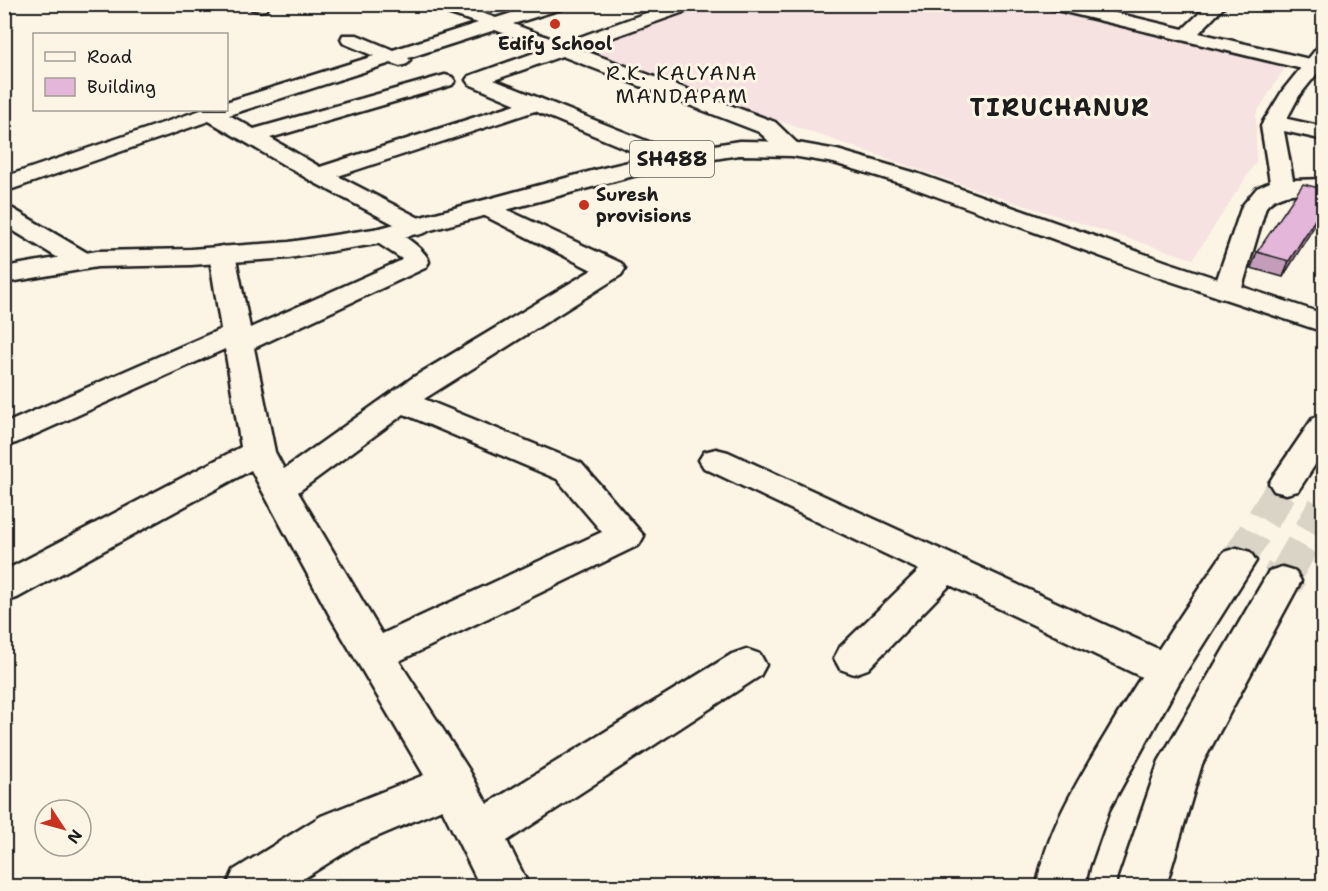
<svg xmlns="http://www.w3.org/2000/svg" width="1328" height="891" font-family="'Shantell Sans',sans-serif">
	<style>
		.built { fill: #f5e2e1 }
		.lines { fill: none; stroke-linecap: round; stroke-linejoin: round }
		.tertiary-tunnel-far1 { stroke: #dad4c7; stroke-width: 33; stroke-dasharray: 33 16; stroke-linecap: butt }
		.tertiary-tunnel { stroke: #dad4c7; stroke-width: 43; stroke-dasharray: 43 22; stroke-linecap: butt }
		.minor-casing { stroke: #1c1c1c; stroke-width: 5 }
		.tertiary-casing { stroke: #1c1c1c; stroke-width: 5 }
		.primary-casing { stroke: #1c1c1c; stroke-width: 5 }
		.minor { fill: #fcf5e5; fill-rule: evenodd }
		.tertiary { fill: #fcf5e5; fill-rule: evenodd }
		.primary { fill: #fcf5e5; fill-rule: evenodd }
		.wall { fill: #c49dbb; stroke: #1c1c1c; stroke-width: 1.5 }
		.shaded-wall { fill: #a07f98; stroke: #1c1c1c; stroke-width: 1.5 }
		.building { fill: #e4b6d9; stroke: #1c1c1c; stroke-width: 1.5 }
		.poi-dot { fill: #c8321e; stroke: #fcf5e5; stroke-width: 2 }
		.labels { text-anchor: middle; stroke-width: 6; stroke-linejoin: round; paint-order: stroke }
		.far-poi-label { font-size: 18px; font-weight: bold; fill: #1c1c1c; stroke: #fcf5e5 }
		.far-neighbourhood-label { font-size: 20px; letter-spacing: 1.5px; fill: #1c1c1c; stroke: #fcf5e5 }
		.shield { fill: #fcf5e5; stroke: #5f5d58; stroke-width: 1.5 }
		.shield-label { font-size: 21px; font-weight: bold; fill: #1c1c1c }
		.far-district-label { font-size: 24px; font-weight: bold; letter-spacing: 1.5px; fill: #1c1c1c; stroke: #fcf5e5 }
	</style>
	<rect width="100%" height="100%" fill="#fcf5e5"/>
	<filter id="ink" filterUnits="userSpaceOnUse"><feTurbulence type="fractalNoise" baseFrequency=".0167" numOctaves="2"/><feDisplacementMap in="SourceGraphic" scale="12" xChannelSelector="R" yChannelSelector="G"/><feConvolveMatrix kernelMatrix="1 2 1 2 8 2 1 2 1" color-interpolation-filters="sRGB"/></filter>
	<g filter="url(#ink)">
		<path class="built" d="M1039,4l247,62 -30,48v48l-63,97 -192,-61 -423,-147 126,-46z"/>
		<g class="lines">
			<path class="tertiary-tunnel-far1" d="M1237,561l49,-78
				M1286,574l38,-67"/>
			<path class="tertiary-tunnel" d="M1282,581l5,-8"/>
			<defs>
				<path id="minor" d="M247,4h21l1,2 -3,4c-7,1 -15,1 -19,-6z
					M430,4h26l40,14 43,-14h27l-2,4 -51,16 50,19 108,-39h26l-2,4 -115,41 195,73 28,27 -3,5c-18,4 -28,-11 -41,-22l-197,-76 -68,24 185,74 3,5 -3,5 -8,2 -8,-2 -128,-53 -197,65 89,46 4,5 -4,5 -9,3 -9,-3 -94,-49 -106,-62 -205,71v-15l197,-67h25v-8l148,-46 -31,-13 -2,-4 2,-4h14l36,15 85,-27 -46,-15zM495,30l50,19 -76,27 -3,4 3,4 47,20 -196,63 -50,-29 182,-53 3,-4 -3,-4 -7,-2 -191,54 -25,-14 162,-52 9,3 7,-2 3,-4 -2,-2z
					M1046,4h32l105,25 26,-25h18l-28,29 123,29 2,6 -9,4 -267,-64z
					M1274,116l50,11v13l-58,-13 -3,-5 3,-5z
					M488,201l133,62 4,6 -4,6 -197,124 157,64 63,73 -5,9 -240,116 70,109 18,34 245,-150 14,-5 14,5 6,11 -6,11 -253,165 22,45h-49l-38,-77 -87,37 -63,40h-65l7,-16 87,-54 103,-41 -94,-159 -79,-146 -234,128 -13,4v-31l237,-124 -16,-98 -209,94 -12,3v-22l217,-95 -12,-75 4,-6 9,-2 9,2 4,6 15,74 150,-67 2,-2 -29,-19 -4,-5 4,-5c2,-1 8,-3 10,-2 13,0 44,22 46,34l-4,6 -171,80 21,104 9,17 128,-91 180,-108 -113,-57 -3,-5 3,-5zM404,414l153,65 45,53 -220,102 -84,-142z
					M4,207l9,2 78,46 4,6 -4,6 -9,2 -9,-2 -69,-42z
					M716,449l12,3 452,207 6,11 -6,11 -15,5 -15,-5 -200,-96 -82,84 -14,5 -14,-5 -6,-11 6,-11 79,-77 -215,-102 -5,-8 5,-8z"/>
				<path id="tertiary" d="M1324,46v19l-25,31 -16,30 10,54 31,-1v14c-22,1 -44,-3 -58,14l-25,84 -4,6 -10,2 -10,-2 -4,-6 29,-85 15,-18 13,-6 -9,-56 22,-36 34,-42z
					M1324,415v36l-26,40 -12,3 -12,-3 -5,-8 5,-8 39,-57z
					M1237,548l13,4 6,9 -76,120 -71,129 -20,57 -4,19h-48c8,-52 40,-104 67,-149 38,-64 78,-124 120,-185z
					M1282,567l13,4 6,10 -99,183 -36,122h-48l1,-8 40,-117 110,-190z"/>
				<path id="primary" d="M739,141l53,1 45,8 79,23 251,89 157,52v18l-175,-58 -249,-91 -66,-20 -42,-7 -53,-1 -68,11 -289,77 -93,15 -98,7 -94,2 -93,16v-16l93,-16 94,-2 98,-7 91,-14 223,-60 68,-16z"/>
			</defs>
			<use href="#minor" class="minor-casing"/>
			<use href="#tertiary" class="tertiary-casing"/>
			<use href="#primary" class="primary-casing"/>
			<use href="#minor" class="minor"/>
			<use href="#tertiary" class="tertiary"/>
			<use href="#primary" class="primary"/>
		</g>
		<path class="wall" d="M1323,189l-40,88 -32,-9 6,-16z"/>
		<path class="shaded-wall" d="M1323,207v5l-40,65 6,-16z"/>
		<path class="building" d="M1303,184l20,5v18l-34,54 -32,-9z"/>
	</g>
	<g class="poi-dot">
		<circle cx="555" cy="24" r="6"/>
		<circle cx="584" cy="205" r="6"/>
	</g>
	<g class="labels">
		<g class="far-poi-label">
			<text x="555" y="50">Edify School</text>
			<text x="596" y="201" text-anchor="start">Suresh<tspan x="596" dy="21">provisions</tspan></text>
		</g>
		<g class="far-neighbourhood-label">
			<text x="682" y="80">R.K. KALYANA<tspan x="682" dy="23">MANDAPAM</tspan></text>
		</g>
		<rect class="shield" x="630" y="141" width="84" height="36" rx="4.5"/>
		<g class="shield-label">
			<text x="672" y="166">SH488</text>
		</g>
		<g class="far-district-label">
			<text x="1060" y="116">TIRUCHANUR</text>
		</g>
	</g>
	<rect width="1328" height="891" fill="none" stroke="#fcf5e5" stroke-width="24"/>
	<rect x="12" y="12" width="1304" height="867" fill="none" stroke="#1c1c1c" stroke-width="2" filter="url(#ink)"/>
	<rect x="33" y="33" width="195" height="78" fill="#fcf5e5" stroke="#a29e95" stroke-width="1.5"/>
	<rect x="45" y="52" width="30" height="9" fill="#fcf5e5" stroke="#a29e95" stroke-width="1.5"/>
	<text x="87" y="63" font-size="18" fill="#1c1c1c">Road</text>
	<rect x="45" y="78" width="30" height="18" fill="#e4b6d9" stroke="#a29e95" stroke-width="1.5"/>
	<text x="87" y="93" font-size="18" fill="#1c1c1c">Building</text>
	<g transform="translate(63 828) rotate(126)"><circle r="28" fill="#fcf5e5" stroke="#a29e95" stroke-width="1.5"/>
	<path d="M0-4.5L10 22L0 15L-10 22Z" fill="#c8321e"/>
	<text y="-9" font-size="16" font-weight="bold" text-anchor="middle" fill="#1c1c1c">N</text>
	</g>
</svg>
